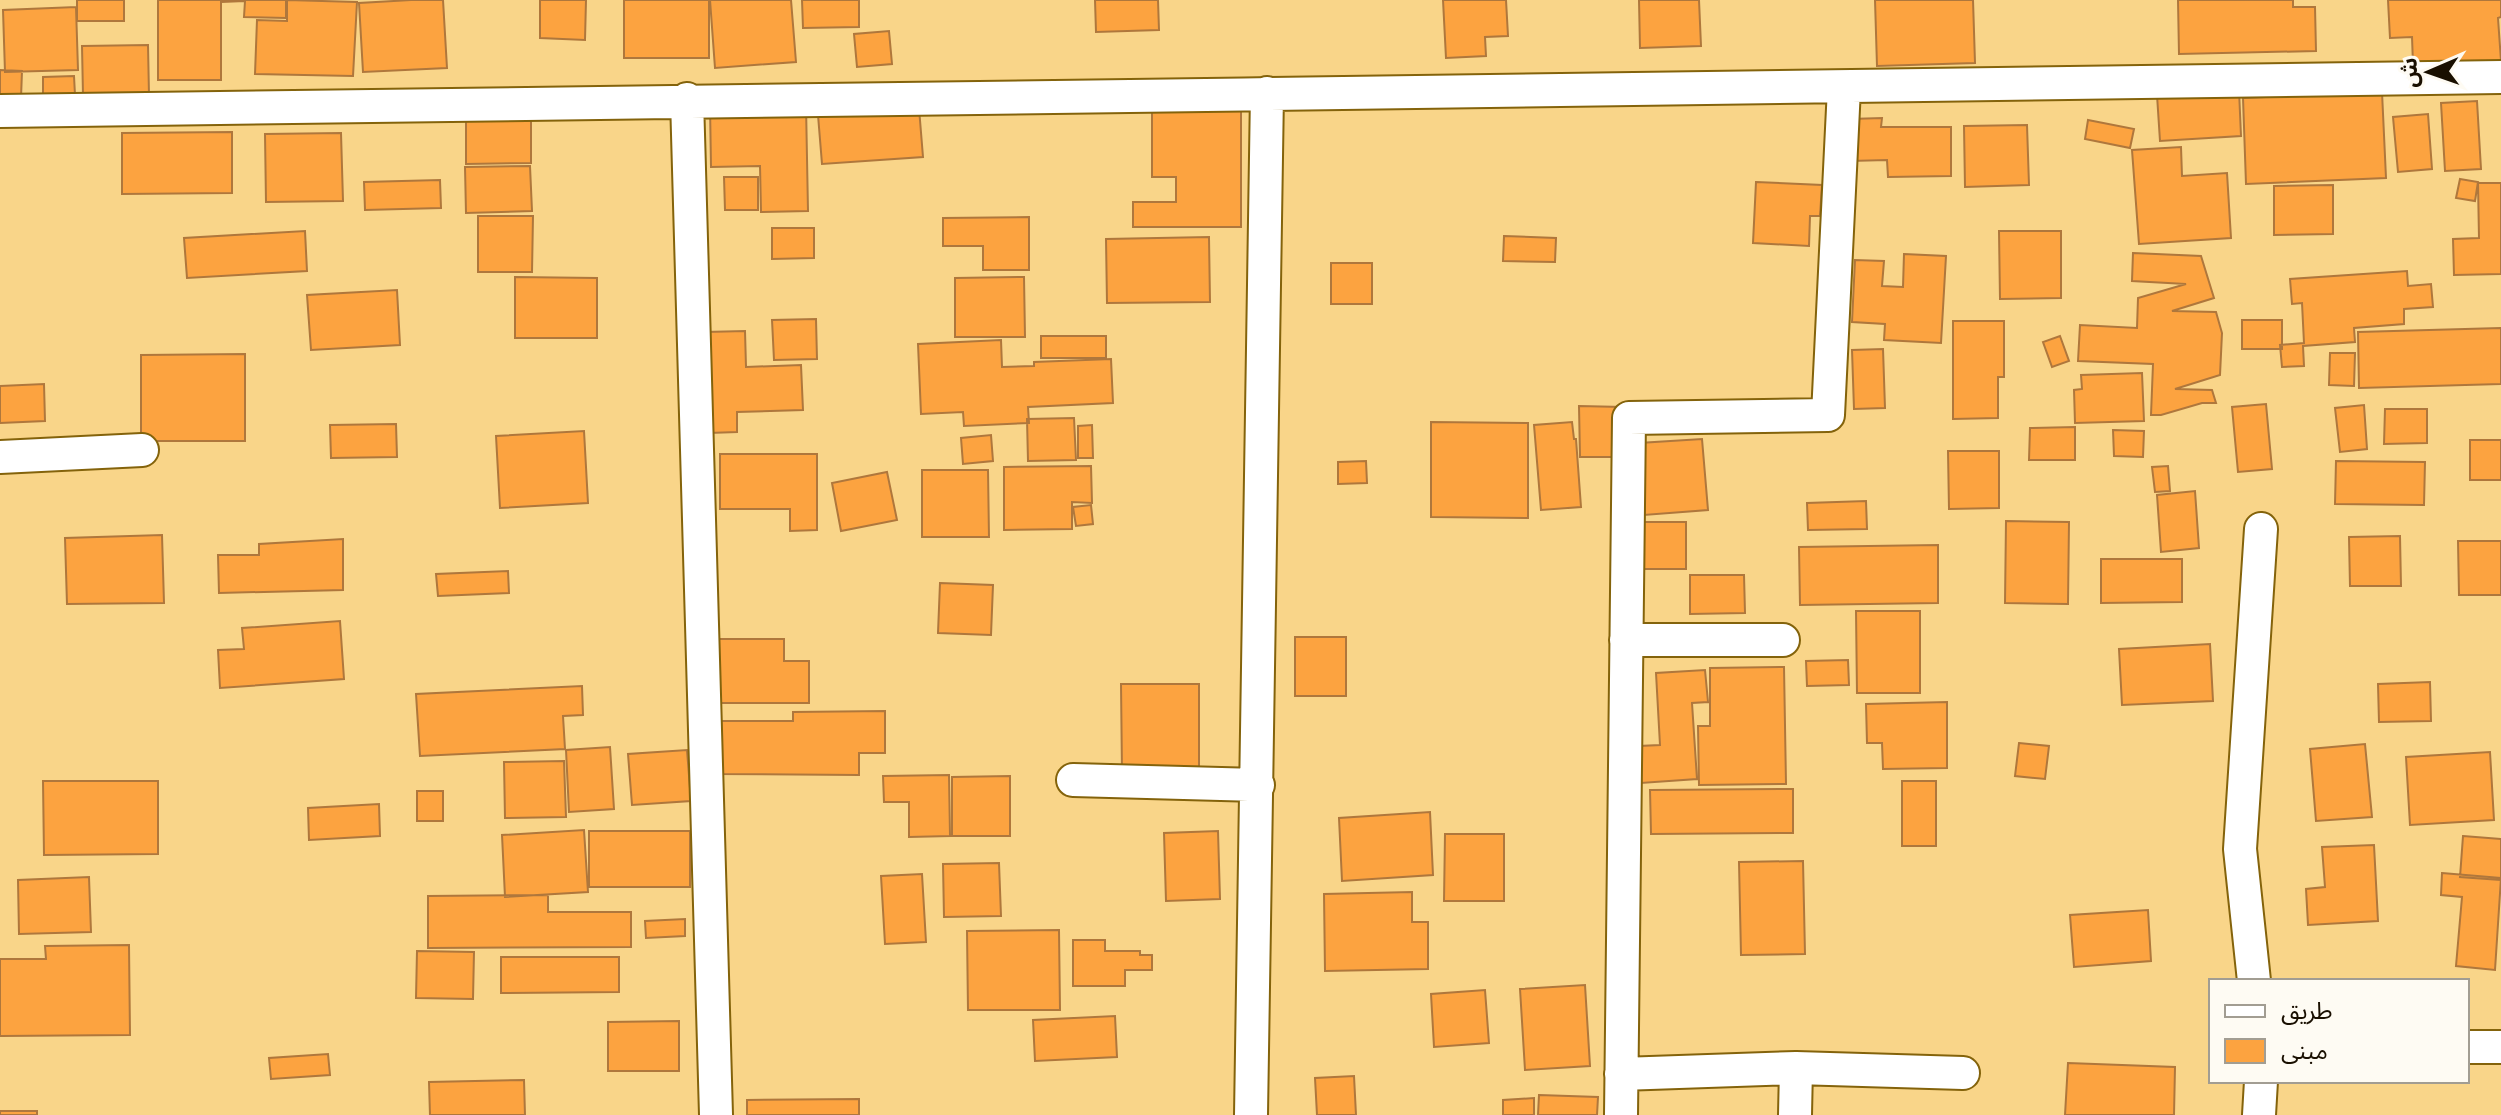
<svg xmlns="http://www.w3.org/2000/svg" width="2501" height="1115" font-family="Commissioner,'Noto Sans Arabic',sans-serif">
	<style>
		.building { fill: #fca340; stroke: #af773c; stroke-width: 2 }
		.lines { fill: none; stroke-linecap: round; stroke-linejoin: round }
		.minor-casing { stroke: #84630b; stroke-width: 36 }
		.minor { stroke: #fff; stroke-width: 32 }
	</style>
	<rect width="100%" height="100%" fill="#f9d589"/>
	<path class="building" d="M77,0h47v21h-47z
		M158,0h128v18l-42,-1 1,-16 -24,1v78h-63z
		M287,0l70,2 -4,74 -98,-2 2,-54 30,1z
		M411,0h32l4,68 -84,4 -4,-69z
		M540,0h46l-1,40 -45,-2z
		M624,0h85v58h-85z
		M710,0h81l5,62 -81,6z
		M802,0h57v27l-56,1z
		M1095,0h63l1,30 -63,2z
		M1443,0h63l2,36 -23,1 1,19 -40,2z
		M1639,0h60l2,46 -61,2z
		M1875,0h98l2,63 -98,3z
		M2178,0h115v7h22l1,44 -137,3z
		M2388,0h113v17l-3,1 3,43 -88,3 -1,-27 -22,1z
		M76,7l2,63 -73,2 -2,-62z
		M889,31l3,33 -35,3 -3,-33z
		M148,45l1,50h-66l-1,-49z
		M0,70l22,1 -1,27 -21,-1z
		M74,76l1,19h-32v-18z
		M2239,90l2,46 -81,5 -3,-46z
		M2382,92l4,86 -140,6 -3,-86z
		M1152,99h89v128h-108v-25h43v-25h-24z
		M2477,101l4,68 -36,2 -4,-68z
		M806,105l2,106 -47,1 -1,-46 -49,1 -1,-61z
		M919,108l4,49 -101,7 -4,-49z
		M466,113h65v50l-65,1z
		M2428,114l4,55 -34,3 -5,-55z
		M1882,118l-1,9h70v49l-63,1 -1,-17 -37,1v-42z
		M2088,120l46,9 -4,19 -45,-9z
		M2027,125l2,60 -64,2 -1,-61z
		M232,132v61l-110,1v-61z
		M341,133l2,68 -77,1 -1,-68z
		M2181,147l1,29 45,-3 4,65 -92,6 -7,-94z
		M530,166l2,45 -66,2 -1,-46z
		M724,177h34v33h-33z
		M2460,179l18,3 -3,19 -19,-3z
		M440,180l1,28 -76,2 -1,-28z
		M1756,182l66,3 -2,31h-10l-1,30 -56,-3z
		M2478,183h23v91l-47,1 -1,-36 26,-1z
		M2333,185v49l-59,1v-49z
		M478,216h55l-1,56h-54z
		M1029,217v53h-46v-24h-40v-28z
		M772,228h42v30l-42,1z
		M305,231l2,40 -120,7 -3,-40z
		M1999,231h62v67l-61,1z
		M1504,236l52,2 -1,24 -52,-1z
		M1209,237l1,65 -103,1 -1,-64z
		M2133,253l68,3 13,42 -42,13 44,1 6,21 -2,42 -45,14 37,1 4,13h-14l-41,12h-10l2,-51 -75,-3 2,-36 57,3 1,-30 48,-14 -54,-3z
		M1904,254l42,2 -5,87 -57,-3 1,-16 -33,-2 3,-62 29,1 -2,25 21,1z
		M1331,263h41v41h-41z
		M2407,271l1,15 23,-2 2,23 -29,2v15l-50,4 1,14 -52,4 1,20 -22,1 -2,-22 24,-2 -2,-40 -10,1 -2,-25z
		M515,277l82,1v60h-82z
		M1024,277l1,60h-70v-59z
		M397,290l3,55 -89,5 -4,-55z
		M816,319l1,40 -43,1 -2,-40z
		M2242,320h40v29h-40z
		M1953,321h51v56h-6v41l-45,1z
		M2501,328v56l-142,4 -1,-56z
		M745,331l1,36 55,-2 2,45 -66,2v20l-28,1 -4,-101z
		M1041,336h65v22h-65z
		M2060,336l9,25 -17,6 -9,-25z
		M1001,340l1,27 32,-1v-4l77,-3 2,44 -85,4 1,16 -65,3 -1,-14 -42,2 -3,-70z
		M1883,349l2,59 -31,1 -2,-59z
		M2330,353h25l-1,33 -25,-1z
		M245,354v87h-104v-86z
		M2142,373l2,48 -69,2 -1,-33 8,-1 -1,-14z
		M44,384l1,37 -45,2v-37z
		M2266,404l6,65 -34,3 -6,-65z
		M2364,405l3,44 -27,3 -5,-44z
		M1579,406l44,1v50h-43z
		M2385,409h42v34l-43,1z
		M1074,418l2,42 -48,1 -1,-42z
		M1431,422l97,1v95l-97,-1z
		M1572,422l2,17h2l5,68 -40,3 -7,-85z
		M396,424l1,33 -66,1 -1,-33z
		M1092,425l1,33h-15v-32z
		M2075,427v33h-46l1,-32z
		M2113,430l31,1 -1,26 -29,-1z
		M584,431l4,72 -88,5 -4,-72z
		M991,435l2,26 -30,3 -2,-26z
		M1702,439l6,71 -64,5 -5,-72z
		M2470,440h31v40h-31z
		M1948,451h51v57l-50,1z
		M720,454h97v76l-27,1v-22h-70z
		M1366,461l1,22 -29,1v-22z
		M2336,461l89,1 -1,43 -89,-1z
		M1091,466l1,37 -20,-1v27l-68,1v-63z
		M2168,466l2,25 -15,1 -3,-25z
		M922,470h66l1,67h-67z
		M887,472l10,48 -56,11 -9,-48z
		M2195,491l4,57 -38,4 -4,-57z
		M1866,501l1,28 -59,1 -1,-27z
		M1091,505l2,19 -17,2 -3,-19z
		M2006,521l63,1 -1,82 -63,-1z
		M1634,522h52v47h-51z
		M162,535l2,68 -97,1 -2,-66z
		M2400,536l1,50h-51l-1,-49z
		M343,539v51l-124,3 -1,-38h41v-11z
		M2458,541h43v54h-42z
		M1938,545v58l-138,2 -1,-58z
		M2101,559h81v43l-81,1z
		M508,571l1,22 -71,3 -2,-22z
		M1690,575h54l1,38 -55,1z
		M940,583l53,2 -2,50 -53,-2z
		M1856,611h64v82h-63z
		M340,621l4,58 -124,9 -2,-38 26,-1 -2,-21z
		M1295,637h51v59h-51z
		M710,639h74v22h25v42h-99z
		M2210,644l3,57 -91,4 -3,-56z
		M1848,660l1,25 -42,1 -1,-25z
		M1784,667l2,117 -87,1 -1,-59h12v-58z
		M1705,670l3,32 -16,1 5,76 -56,4 -2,-37 21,-1 -4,-72z
		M2430,682l1,39 -52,1 -1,-38z
		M1121,684h78v88h-77z
		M582,686l1,29 -20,1 2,33 -145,7 -4,-62z
		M1947,702v66l-64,1 -1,-26h-15l-1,-39z
		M885,711v42h-26v22l-147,-1 -1,-53h82v-9z
		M2019,743l30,3 -4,33 -30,-3z
		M2365,744l7,73 -56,4 -6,-72z
		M610,747l4,62 -45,3 -3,-62z
		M687,750l4,51 -59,4 -4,-51z
		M2490,752l4,68 -84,5 -4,-68z
		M564,761l2,56 -61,1 -1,-56z
		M949,775l1,61 -41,1v-35h-25l-1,-26z
		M1010,776v60h-58v-59z
		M43,781h115v73l-114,1z
		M1902,781h34v65h-34z
		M1793,789v44l-142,1 -1,-44z
		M417,791h26v30h-26z
		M379,804l1,32 -71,4 -1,-32z
		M1430,812l3,63 -91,6 -3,-63z
		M584,830l4,62 -83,5 -3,-62z
		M589,831h101v56h-101z
		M1218,831l2,68 -54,2 -2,-68z
		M1445,834h59v67h-60z
		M2463,836l38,3v41l-41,-3z
		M2374,845l4,76 -70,4 -2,-36 19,-2 -3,-40z
		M1803,861l2,93 -64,1 -2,-93z
		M999,863l2,53 -57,1 -1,-53z
		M2442,873l59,5 -6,92 -39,-4 6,-69 -21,-2z
		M922,874l4,68 -41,2 -4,-68z
		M89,877l2,55 -72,2 -1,-54z
		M1412,892v30h16v47l-103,2 -1,-77z
		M548,895v17h83v35l-203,1v-52z
		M2148,910l3,51 -77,6 -4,-52z
		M685,919v17l-39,2 -1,-17z
		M1059,930l1,80h-92l-1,-79z
		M1073,940h32v11h35v4h12v15h-27v16h-52z
		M129,945l1,90 -130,1v-77h46l-1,-13z
		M417,951l57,1 -1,47 -57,-1z
		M501,957h118v35l-118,1z
		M1585,985l5,81 -65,4 -5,-81z
		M1485,990l4,53 -55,4 -3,-53z
		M1115,1016l2,41 -82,4 -2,-41z
		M679,1021v50h-71v-49z
		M328,1054l2,21 -59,4 -2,-21z
		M2068,1063l107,4 -1,48h-109z
		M1354,1076l2,39h-39l-2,-37z
		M524,1080l1,35h-95l-1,-33z
		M1539,1095l59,2 -1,18h-59z
		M1534,1098v17h-31v-15z
		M859,1099v16h-112v-15z
		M0,1111h37v4h-37z"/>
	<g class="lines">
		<defs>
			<path id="minor" d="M687,99l29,1016
				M0,111c834,-14 1667,-19 2501,-34
				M0,457l142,-7
				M1626,640h157
				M1073,780l185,5
				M2254,981l-14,-132 21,-320
				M2467,1047h34
				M1621,1074l175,-6 167,5
				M1251,1115l16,-1022
				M1621,1115l8,-697 199,-3 16,-327
				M1795,1115l1,-47
				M2259,1115l2,-34"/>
		</defs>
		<use href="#minor" class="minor-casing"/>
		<use href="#minor" class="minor"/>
	</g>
	<rect x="2209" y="979" width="260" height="104" fill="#fefbf3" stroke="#a29d92" stroke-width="2"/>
	<rect x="2225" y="1005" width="40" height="12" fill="#ffffff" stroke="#a29d92" stroke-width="2"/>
	<text x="2281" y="1019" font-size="24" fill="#190f00">طريق</text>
	<rect x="2225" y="1039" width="40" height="24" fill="#fca340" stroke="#a29d92" stroke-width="2"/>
	<text x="2281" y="1059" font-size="24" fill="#190f00">مبنى</text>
	<g transform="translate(2429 72) rotate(268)" stroke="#fefbf3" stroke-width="6" paint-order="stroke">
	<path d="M0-6L14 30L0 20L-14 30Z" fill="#190f00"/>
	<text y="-12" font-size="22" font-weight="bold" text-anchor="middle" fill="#190f00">ش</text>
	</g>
</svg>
